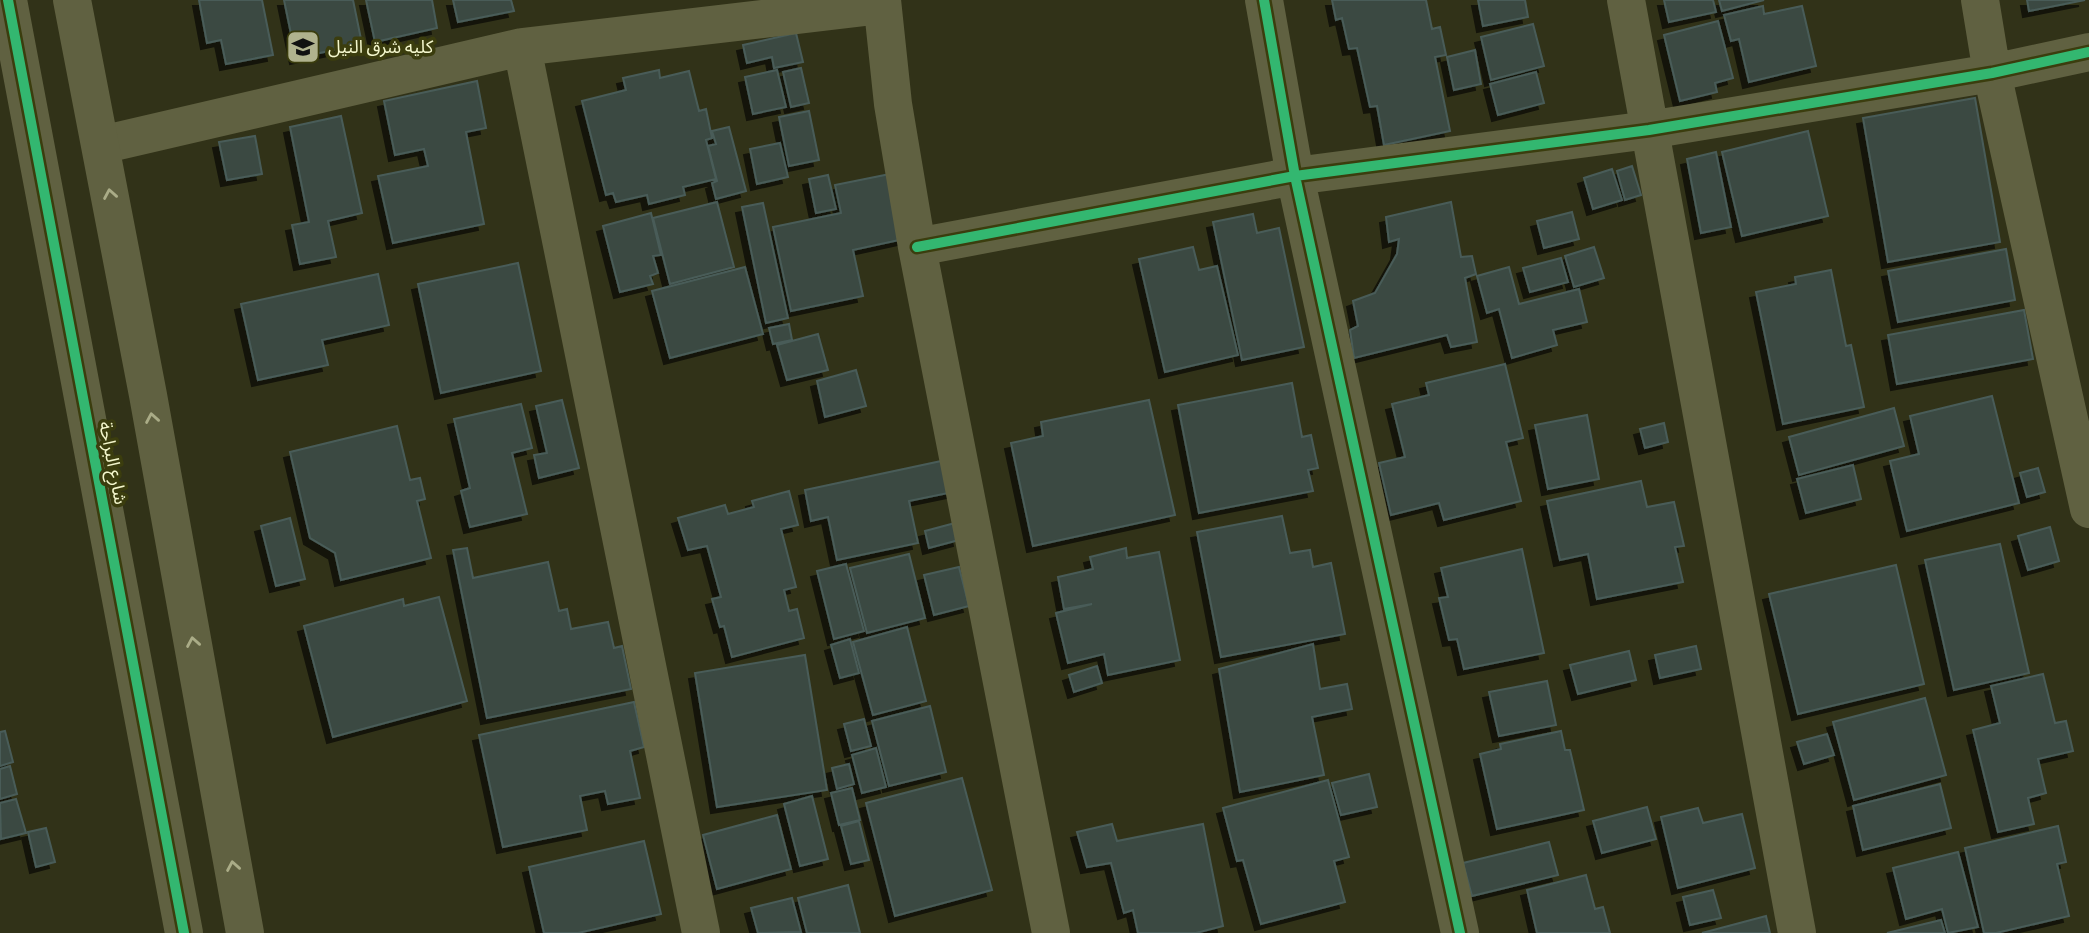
<svg xmlns="http://www.w3.org/2000/svg" width="2089" height="933" font-family="Bitter,'Noto Sans Arabic',serif">
	<style>
		.building { fill: #3a4a42; stroke: #495c59; stroke-width: 2; filter: url(#shadow) }
		.lines { fill: none; stroke-linecap: round; stroke-linejoin: round }
		.minor { stroke: #606141; stroke-width: 38 }
		.tertiary { stroke: #606141; stroke-width: 38 }
		.cycleway-casing { stroke: #3b3d0e; stroke-width: 15 }
		.cycleway { stroke: #33b770; stroke-width: 10 }
		.oneway { stroke: #aaac87 }
		.labels { text-anchor: middle; stroke-width: 7; stroke-linejoin: round; paint-order: stroke }
		.poi-label { font-size: 18px; fill: #f4f7cd; stroke: #3b3d0e; text-anchor: start }
		.street-label { font-size: 18px; fill: #f4f7cd; stroke: #3b3d0e }
	</style>
	<defs>
		<filter id="shadow"><feDropShadow dx="-6" dy="6" stdDeviation="0" flood-color="#0009"/></filter>
	</defs>
	<rect width="100%" height="100%" fill="#313218"/>
	<path class="building" d="M199,0h63l11,55 -47,9 -5,-24 -14,3z
		M284,0h69l9,44 -66,14z
		M366,0h66l5,28 -62,14z
		M453,0h58l3,11 -56,11z
		M1332,0h94l6,29 8,-2 6,28 -11,2 15,74 -66,14 -7,-39 -7,1 -13,-59 -8,1 -7,-31 -6,2z
		M1478,0h47l3,17 -45,9z
		M1664,0h49l3,12 -47,10z
		M1719,0h45l-42,11z
		M2027,0h58l-56,11z
		M1763,6l1,8 38,-8 14,60 -67,16 -10,-43 -8,2 -7,-26z
		M1718,21l15,57 -18,5 2,9 -37,9 -16,-66z
		M1533,24l11,42 -53,14 -10,-43z
		M796,33l7,29 -29,6 -2,-11 -25,6 -4,-18z
		M1475,50l6,34 -27,6 -7,-33z
		M801,68l8,35 -18,4 -8,-35z
		M659,70l1,8 29,-7 10,40 7,-2 6,29 -6,2 10,39 -33,8 2,8 -36,9 -2,-9 -31,7 -3,-9 -7,2 -24,-94 44,-11 -3,-12z
		M777,70l9,37 -33,7 -8,-37z
		M1536,72l8,31 -46,12 -8,-31z
		M477,81l9,47 -20,4 18,92 -91,19 -15,-67 50,-10 -4,-17 -29,6 -11,-54z
		M1975,98l25,144 -112,20 -25,-144z
		M809,111l10,49 -30,6 -10,-49z
		M341,116l21,97 -34,8 8,36 -36,7 -8,-39 17,-3 -19,-95z
		M729,127l17,64 -30,8 -4,-16 5,-2 -9,-35 8,-2 -4,-13z
		M1808,131l20,85 -86,20 -20,-84z
		M255,136l7,38 -35,6 -8,-38z
		M780,143l8,34 -31,7 -7,-35z
		M1716,152l15,75 -30,6 -14,-74z
		M1632,166l9,29 -16,5 -8,-29z
		M1612,169l10,31 -29,9 -9,-31z
		M900,172l13,65 -60,13 10,46 -72,15 -18,-84 68,-14 -6,-28z
		M828,175l8,34 -20,4 -7,-34z
		M717,202l17,65 -64,17 -17,-66z
		M1451,202l10,55 11,-1 4,18 -11,4 12,64 -26,5 -4,-12 -93,23 -4,-28 8,-4 -5,-25 22,-8 22,-39 2,-15 -10,3 -3,-25z
		M763,203l25,115 -22,5 -24,-116z
		M1572,212l7,27 -35,9 -7,-27z
		M651,213l10,42 -8,1 5,17 -8,3 3,8 -33,8 -17,-66z
		M1253,214l4,19 22,-5 25,119 -62,13 -29,-138z
		M1193,247l6,23 18,-4 21,89 -73,17 -26,-113z
		M1594,247l10,31 -30,9 -9,-31z
		M2006,249l9,51 -117,22 -10,-51z
		M1561,258l7,24 -38,10 -7,-24z
		M518,263l23,108 -100,22 -23,-109z
		M745,267l18,67 -93,24 -18,-67z
		M1509,267l10,37 60,-15 8,33 -34,8 4,15 -45,13 -13,-49 -12,4 -10,-37z
		M1831,270l15,76 5,-1 13,62 -81,17 -27,-132 40,-8 -1,-7z
		M378,274l11,51 -67,15 6,25 -70,15 -17,-76z
		M2024,310l9,49 -136,25 -9,-49z
		M789,324l3,16 -19,4 -4,-16z
		M818,334l10,36 -41,10 -10,-35z
		M1505,364l18,74 -17,4 15,59 -77,19 -5,-17 -48,12 -12,-52 26,-6 -13,-53 37,-9 -3,-12z
		M856,370l10,36 -41,11 -8,-36z
		M1292,383l10,54 9,-2 7,33 -10,2 5,21 -114,22 -21,-108z
		M1992,396l27,107 -112,28 -17,-70 29,-7 -9,-38z
		M562,400l17,68 -40,10 -5,-23 13,-2 -11,-47z
		M1149,400l26,115 -142,31 -22,-103 32,-7 -2,-14z
		M521,404l11,44 -20,5 15,61 -57,13 -9,-36 9,-3 -16,-69z
		M1894,408l10,38 -105,29 -10,-38z
		M1587,415l12,64 -51,10 -13,-64z
		M1664,423l4,19 -23,6 -5,-19z
		M397,426l13,54 10,-2 5,21 -8,2 14,57 -90,22 -6,-27 -25,-15 -20,-86z
		M946,460l7,32 -44,9 9,42 -81,17 -9,-43 -17,4 -6,-31z
		M1853,465l8,34 -55,14 -9,-34z
		M2038,468l7,24 -18,5 -7,-24z
		M1641,481l6,26 27,-5 10,44 -9,1 8,35 -86,17 -9,-45 -28,6 -13,-59z
		M789,491l9,34 -17,4 15,58 -12,3 5,21 8,-2 7,29 -72,19 -8,-31 -4,1 -8,-28 9,-2 -14,-51 -19,4 -10,-32 47,-13 3,9 26,-7 -2,-6z
		M1282,516l8,37 20,-3 3,17 18,-4 14,71 -124,23 -24,-125z
		M290,518l15,61 -29,7 -15,-60z
		M955,523l4,17 -30,8 -4,-17z
		M2050,527l9,34 -31,9 -10,-34z
		M2000,544l29,129 -75,17 -29,-130z
		M467,548l6,30 75,-16 11,49 8,-2 4,20 37,-7 6,26 8,-2 9,43 -144,29 -34,-168z
		M1126,548l1,10 32,-6 21,108 -72,15 -4,-21 -36,9 -12,-50 36,-9 -28,5 -6,-32 35,-8 -3,-12z
		M1522,549l22,104 -80,16 -7,-30 -8,1 -10,-42 9,-1 -7,-29z
		M909,554l16,64 -58,15 -17,-65z
		M846,564l18,67 -30,8 -17,-68z
		M1896,565l28,119 -126,30 -29,-120z
		M959,567l10,39 -35,9 -10,-40z
		M439,597l28,104 -134,36 -29,-111 99,-27 1,7z
		M907,627l19,74 -53,14 -20,-73z
		M850,639l9,34 -19,5 -9,-33z
		M1313,644l7,45 27,-5 5,25 -40,8 12,58 -84,17 -21,-123z
		M1696,646l5,23 -41,9 -5,-23z
		M1629,651l7,29 -58,14 -8,-29z
		M805,655l22,135 -110,17 -22,-134z
		M1097,666l5,17 -28,9 -5,-17z
		M2043,674l12,49 11,-2 7,30 -35,8 8,34 -18,5 6,26 -36,8 -25,-102 27,-7 -9,-37z
		M1547,681l9,44 -57,11 -10,-44z
		M1925,698l21,77 -92,25 -21,-78z
		M634,702l10,45 -14,4 10,47 -32,6 -3,-13 -25,5 7,34 -84,17 -24,-112z
		M930,706l16,66 -57,14 -17,-65z
		M864,719l7,27 -20,5 -7,-27z
		M5,731l8,31 -13,4v-34z
		M1561,731l4,19h5l14,60 -87,19 -17,-75 21,-5 -1,-5z
		M1827,734l7,21 -30,9 -7,-22z
		M876,748l10,39 -24,6 -10,-38z
		M849,764l5,20 -17,5 -5,-21z
		M10,766l7,28 -17,5v-30z
		M1369,774l8,33 -36,8 -9,-32z
		M962,778l30,112 -97,26 -29,-113z
		M1328,780l21,77 -15,4 11,41 -84,22 -18,-64 -6,1 -14,-53z
		M1940,784l11,44 -88,22 -10,-44z
		M852,788l8,32 -21,5 -8,-32z
		M812,796l16,63 -28,7 -16,-62z
		M16,799l10,34 -25,6 -1,-36z
		M1647,807l9,32 -54,14 -9,-32z
		M1698,808l5,15 39,-9 13,54 -77,20 -17,-71z
		M777,815l14,54 -74,20 -14,-54z
		M859,821l10,39 -18,4 -10,-38z
		M1112,824l5,17 86,-17 20,102 -27,7h-58l-5,-23 -9,3 -13,-50 -24,4 -10,-35z
		M2058,826l8,36 -9,2 12,52 -73,17h-12l-19,-85z
		M46,828l9,34 -19,5 -8,-35z
		M644,841l17,73 -83,19h-34l-15,-66z
		M1549,842l9,33 -86,21 -9,-33z
		M1958,852l20,75 -30,6 -6,-24 -36,10 -13,-51z
		M1586,875l9,34 8,-2 7,26h-73l-10,-43z
		M848,885l12,48h-53l-9,-35z
		M1713,890l8,28 -31,7 -7,-28z
		M792,898l9,34 -43,1 -7,-25z
		M1766,916l4,17h-68z
		M1941,920l4,13h-58z"/>
	<g class="lines">
		<path class="minor" d="M882,0l11,104 24,143 134,686
			M1264,0l31,176 165,757
			M1626,0l171,933
			M1980,0l12,73 97,436
			M522,47l179,886
			M101,145l421,-98 360,-42
			M917,247l378,-71 354,-46 343,-57 97,-21"/>
		<path class="tertiary" d="M8,0c58,311 118,622 176,933
			M72,0l76,395 97,538"/>
		<defs>
			<path id="cycleway" d="M8,0c58,311 118,622 176,933
				M1264,0l31,176 165,757
				M917,247l378,-71 354,-46 343,-57 97,-21"/>
		</defs>
		<use href="#cycleway" class="cycleway-casing"/>
		<use href="#cycleway" class="cycleway"/>
	</g>
	<defs><path id="oneway-chevron" d="M-2-3.5L2.5 0L-2 3.5" fill="none" stroke-width="1.6" stroke-linecap="round" stroke-linejoin="round" transform="scale(1.75)"/></defs>
	<g class="oneway">
		<use href="#oneway-chevron" transform="translate(110 194) rotate(-100)"/>
		<use href="#oneway-chevron" transform="translate(152 418) rotate(-100)"/>
		<use href="#oneway-chevron" transform="translate(193 642) rotate(-100)"/>
		<use href="#oneway-chevron" transform="translate(233 866) rotate(-100)"/>
	</g>
	<defs>
		<symbol id="university-square" viewBox="-11 -11 22 22"><rect x="-9" y="-9" width="18" height="18" rx="4" fill="#b0b28e" stroke="#3b3d0e"/><path d="M0-5L7-2L0 1L-7-2ZM-4 1L0 2.5L4 1V4Q0 6-4 4Z" fill="#111"/></symbol>
	</defs>
	<g fill-rule="evenodd">
		<use href="#university-square" x="284" y="28" width="38" height="38"/>
	</g>
	<g class="labels">
		<g class="poi-label">
			<text x="328" y="53">كليه شرق النيل</text>
		</g>
		<g class="street-label">
			<text transform="translate(113 463) rotate(79)" y="6">شارع البراحة</text>
		</g>
	</g>
</svg>
